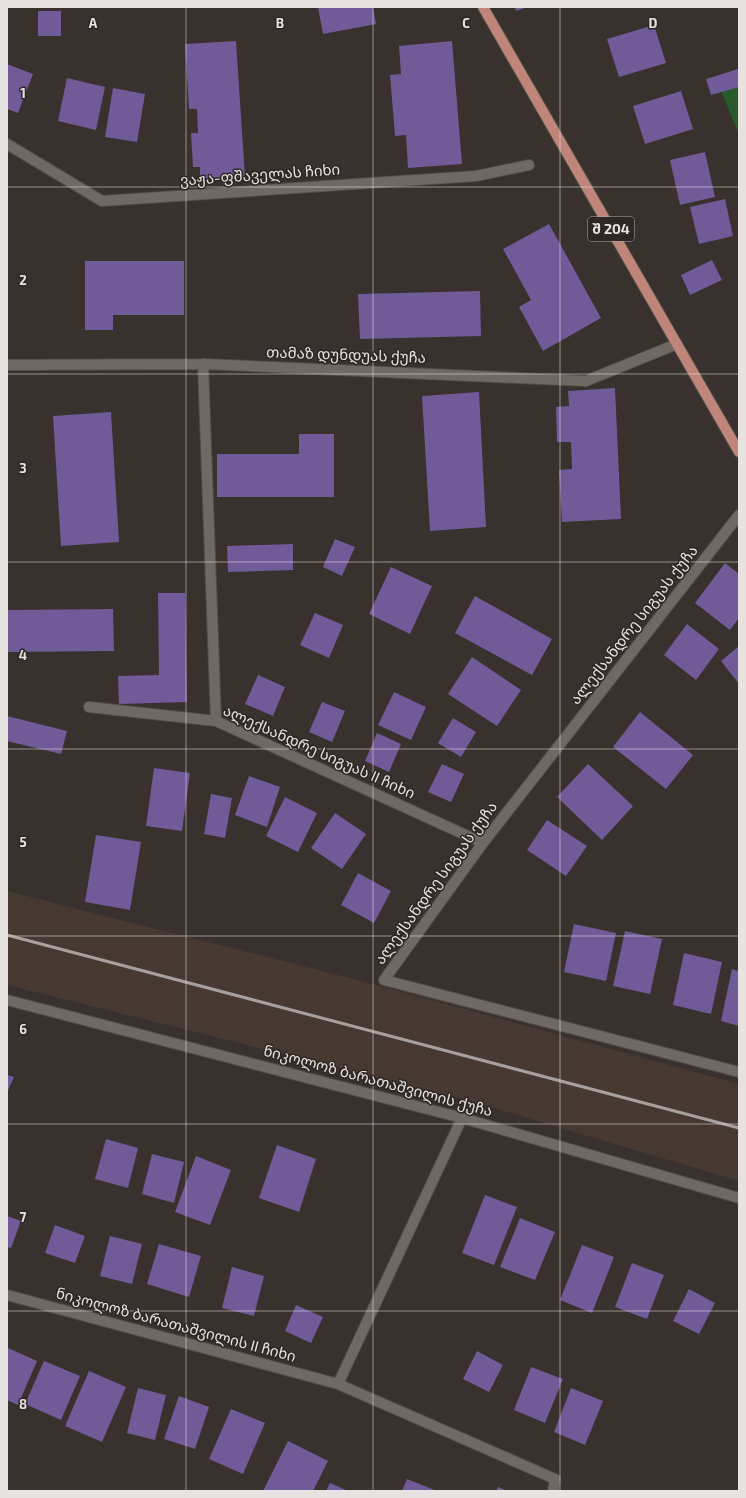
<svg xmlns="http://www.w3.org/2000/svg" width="746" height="1498" font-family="'Exo 2','Noto Sans Georgian',sans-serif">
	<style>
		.built { fill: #463932 }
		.green { fill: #285a2b }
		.building { fill: #705a98 }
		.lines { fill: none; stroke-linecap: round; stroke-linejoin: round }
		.minor-casing { stroke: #534e4a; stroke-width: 12 }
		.major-casing { stroke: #534e4a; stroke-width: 12 }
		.minor { stroke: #706863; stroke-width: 10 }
		.major { stroke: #bf8578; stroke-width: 10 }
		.rail { stroke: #a6a09e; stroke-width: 3 }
		.grid { fill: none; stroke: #e8e3e1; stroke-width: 1; stroke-opacity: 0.55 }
		.labels { text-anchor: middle; stroke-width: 3; stroke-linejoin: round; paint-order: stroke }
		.shield { fill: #2e2723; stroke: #b0aba8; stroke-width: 1 }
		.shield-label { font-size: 14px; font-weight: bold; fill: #e8e3e1 }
		.street-label { font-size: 15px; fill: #e8e3e1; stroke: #2e2723 }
		.grid-label { font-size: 13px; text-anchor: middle; font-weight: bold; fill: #e8e3e1; stroke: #2e2723; stroke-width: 3; stroke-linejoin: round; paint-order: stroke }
	</style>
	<rect width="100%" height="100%" fill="#38312d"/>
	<path class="built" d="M7,891l355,90 377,103v97l-276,-82 -456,-114z"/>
	<path class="green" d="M739,82v53l-19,-47z"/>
	<path class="building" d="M318,7h55l3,17 -53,10z
		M515,7h13l-12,4z
		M38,11h23v25h-23z
		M654,25l12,38 -47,14 -12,-38z
		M236,41l9,136 -45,3v-13h-7l-2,-34h7l-1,-24h-8l-4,-65z
		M452,41l10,123 -54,4 -2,-33 -11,1 -5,-61 11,-1 -2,-28z
		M7,64l26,10 -15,39 -11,-4z
		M738,69l1,18 -28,8 -5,-16z
		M67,78l38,9 -9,43 -38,-9z
		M113,88l32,6 -8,48 -32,-5z
		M681,91l12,38 -48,15 -12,-38z
		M705,152l10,45 -35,8 -10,-45z
		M725,199l8,37 -34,8 -9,-37z
		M549,224l52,94 -58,33 -24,-44 12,-7 -28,-51z
		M712,260l10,20 -32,15 -9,-20z
		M85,261h99v54h-71v15h-28z
		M480,291l1,45 -121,3 -2,-45z
		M615,388l6,131 -59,3 -3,-52 13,-1 -1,-27h-14l-1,-35 13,-1 -1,-15z
		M479,392l7,135 -56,4 -8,-135z
		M111,412l8,130 -58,4 -8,-130z
		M299,434h35v63h-117v-43h82z
		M335,539l20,8 -13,29 -19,-9z
		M293,544v26l-65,2 -1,-26z
		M725,563l14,11v44l-9,12 -35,-27z
		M391,567l41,19 -22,48 -41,-20z
		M158,593h27l2,109 -68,2 -1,-28 41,-1z
		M475,596l77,43 -20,36 -77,-42z
		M113,609l1,42 -107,1v-42z
		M315,613l28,12 -14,33 -29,-13z
		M687,624l32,25 -23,31 -32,-25z
		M739,646v38l-18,-23z
		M472,657l49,33 -24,36 -49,-32z
		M258,675l27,12 -12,29 -28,-12z
		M394,692l32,15 -15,33 -33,-15z
		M322,702l23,9 -13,31 -23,-10z
		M640,712l53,43 -27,34 -53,-42z
		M7,716l60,15 -6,23 -54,-13z
		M453,718l23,14 -15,25 -23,-14z
		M377,733l24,11 -12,28 -24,-11z
		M442,764l22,10 -13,28 -23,-10z
		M588,764l45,42 -31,34 -45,-43z
		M154,768l36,5 -8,58 -36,-5z
		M249,776l31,11 -13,40 -32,-12z
		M211,794l21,4 -7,40 -21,-4z
		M285,797l32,16 -19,39 -32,-16z
		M335,813l31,21 -24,35 -31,-21z
		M547,820l40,26 -21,30 -39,-26z
		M96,835l45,7 -11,68 -45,-8z
		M358,873l33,18 -17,32 -33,-18z
		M574,924l42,9 -10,48 -42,-9z
		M625,931l37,8 -12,55 -37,-8z
		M684,953l38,9 -11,52 -38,-9z
		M732,969l7,2v55l-18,-5z
		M7,1075l7,2 -7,16z
		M106,1139l32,9 -10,40 -33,-9z
		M277,1145l39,14 -17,53 -40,-14z
		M152,1154l32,8 -10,41 -32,-9z
		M196,1156l35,14 -21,55 -35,-13z
		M485,1195l32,12 -23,58 -32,-12z
		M7,1216l14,5 -10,27 -4,-1z
		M520,1218l35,14 -20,48 -35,-13z
		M55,1225l30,11 -10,27 -30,-10z
		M110,1236l32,8 -10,40 -32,-8z
		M159,1244l42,12 -12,41 -42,-13z
		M582,1245l32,12 -22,56 -32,-13z
		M632,1263l32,12 -17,44 -32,-12z
		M232,1267l32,9 -10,40 -32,-8z
		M689,1289l26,14 -16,31 -26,-13z
		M296,1305l27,12 -12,26 -26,-12z
		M8,1348l29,13 -19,44 -11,-5z
		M477,1351l26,14 -14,27 -26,-13z
		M44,1361l36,15 -19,44 -36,-16z
		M531,1367l32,12 -18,44 -31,-13z
		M89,1371l37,16 -24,55 -37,-16z
		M138,1388l28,7 -11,45 -28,-7z
		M571,1388l32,13 -18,44 -31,-13z
		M179,1396l30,11 -14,42 -31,-10z
		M231,1409l34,14 -22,51 -34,-15z
		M288,1441l40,20 -15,30h-50z
		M407,1479l30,12h-35z
		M330,1483l18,8h-22z
		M498,1487l10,4h-12z"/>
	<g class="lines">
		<defs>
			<path id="minor" d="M7,144l95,57 374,-25 53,-11
				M203,364l13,357
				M7,365l196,-1 383,17 91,-37
				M739,515l-256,328 -99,137 355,92
				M89,707l127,14 267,122
				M7,1000l455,118 277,80
				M7,1295l331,89 217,95 -2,12
				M338,1384l124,-266"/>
			<path id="major" d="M483,7l256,445"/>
		</defs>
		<use href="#minor" class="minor-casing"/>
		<use href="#major" class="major-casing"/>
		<use href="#minor" class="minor"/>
		<use href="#major" class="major"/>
		<path class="rail" d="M7,935l732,193"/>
	</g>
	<path class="grid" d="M186,7v1484M373,7v1484M560,7v1484M7,187h732M7,374h732M7,562h732M7,749h732M7,936h732M7,1124h732M7,1311h732"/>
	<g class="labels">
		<rect class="shield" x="588" y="217" width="46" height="24" rx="3"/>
		<g class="shield-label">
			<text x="611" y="234">შ 204</text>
		</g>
		<g class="street-label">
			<text transform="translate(260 175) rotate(-4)" y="5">ვაჟა-ფშაველას ჩიხი</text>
			<text transform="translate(346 355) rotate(2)" y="5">თამაზ დუნდუას ქუჩა</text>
			<text transform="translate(634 625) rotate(-52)" y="5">ალექსანდრე სიგუას ქუჩა</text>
			<text transform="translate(319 752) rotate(24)" y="5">ალექსანდრე სიგუას II ჩიხი</text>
			<text transform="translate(436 883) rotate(-54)" y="5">ალექსანდრე სიგუას ქუჩა</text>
			<text transform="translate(378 1081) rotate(15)" y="5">ნიკოლოზ ბარათაშვილის ქუჩა</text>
			<text transform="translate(176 1325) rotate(15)" y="5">ნიკოლოზ ბარათაშვილის II ჩიხი</text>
		</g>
	</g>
	<g class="grid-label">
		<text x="93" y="28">A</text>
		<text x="280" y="28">B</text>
		<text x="466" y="28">C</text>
		<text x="653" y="28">D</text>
		<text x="23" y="98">1</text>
		<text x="23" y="285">2</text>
		<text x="23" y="473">3</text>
		<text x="23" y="660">4</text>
		<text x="23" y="847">5</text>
		<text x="23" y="1034">6</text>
		<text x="23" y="1222">7</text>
		<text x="23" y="1409">8</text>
	</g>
	<rect width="746" height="1498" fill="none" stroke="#e8e3e1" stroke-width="16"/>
</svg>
